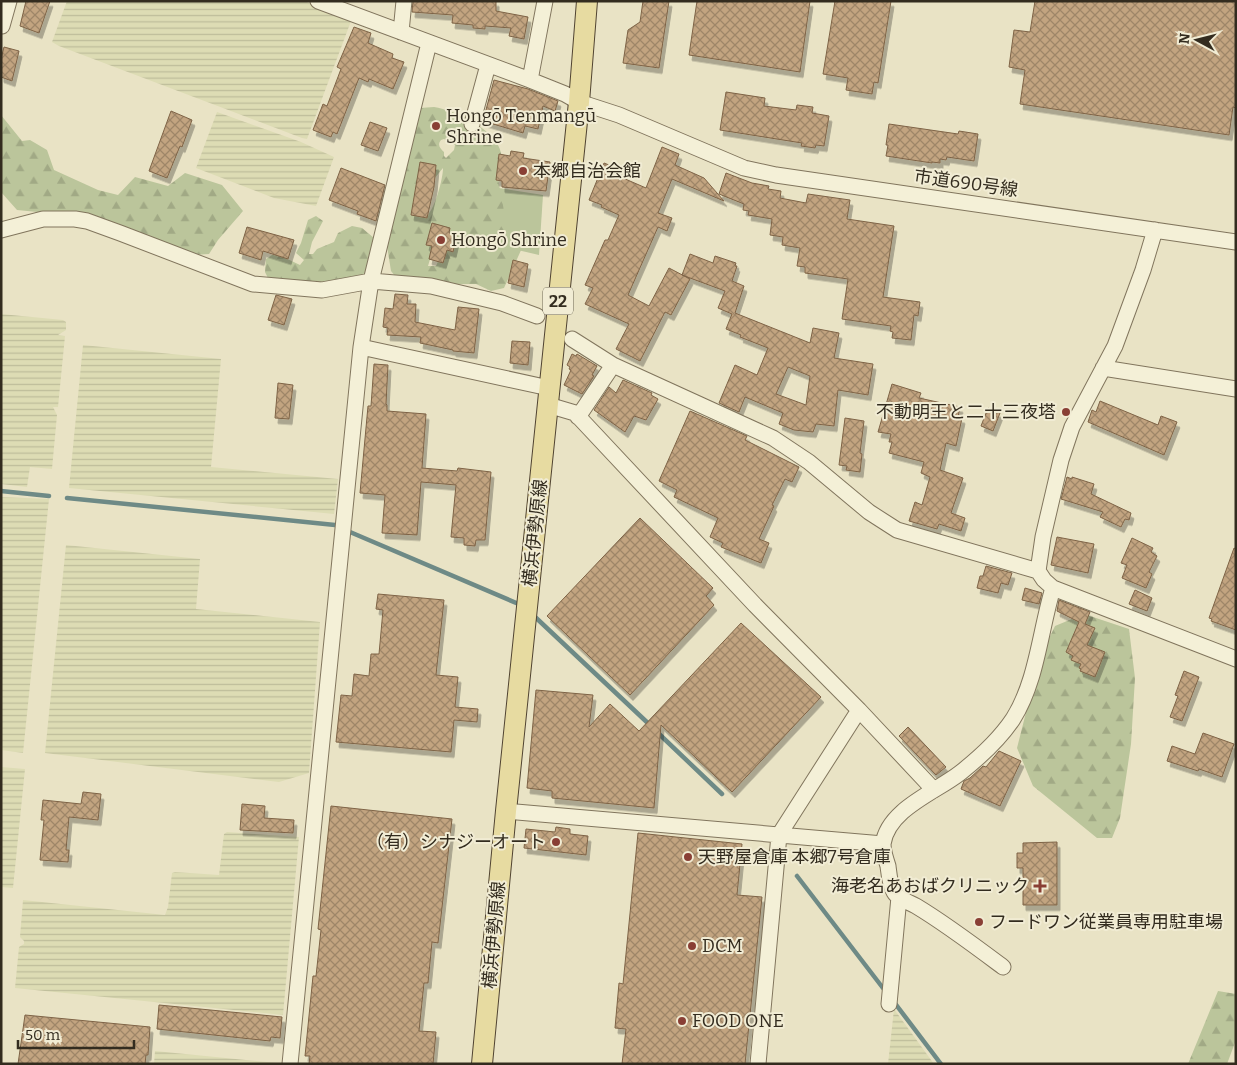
<svg xmlns="http://www.w3.org/2000/svg" width="1237" height="1065" font-family="Bitter,'Noto Sans JP',serif">
	<style>
		.farmland { fill: url(#farmland-rules) }
		.green { fill: #bbc59b }
		.forest { fill: url(#forest-firs); fill-rule: evenodd }
		.lines { fill: none; stroke-linecap: round; stroke-linejoin: round }
		.stream { stroke: #6e8a86; stroke-width: 4.5 }
		.building { fill: url(#building-cross-hatch); stroke: #7e6346; fill-rule: evenodd; filter: url(#shadow) }
		.minor-casing { stroke: #81755d; stroke-width: 17 }
		.major-casing { stroke: #504331; stroke-width: 22 }
		.minor { stroke: #f4f0d7; stroke-width: 15 }
		.major { stroke: #e7dba1; stroke-width: 20 }
		.poi-dot { fill: #893f35; stroke: #f1ecd4; stroke-width: 2 }
		.labels { text-anchor: middle; stroke-width: 4; stroke-linejoin: round; paint-order: stroke }
		.shield { fill: #f1ecd4; stroke: #6c6655; stroke-width: 1 }
		.shield-label { font-size: 16px; font-weight: bold; fill: #332c1f }
		.poi-label { font-size: 18px; fill: #332c1f; stroke: #f1ecd4; text-anchor: start }
		.street-label { font-size: 18px; fill: #332c1f; stroke: #f1ecd4 }
	</style>
	<defs>
		<pattern id="farmland-rules" width="6" height="5" patternUnits="userSpaceOnUse" patternTransform="scale(1.25)"><rect width="6" height="5" fill="#dddcb4"/><path d="M0 2.5h6" fill="none" stroke="#bebd9a"/></pattern>
		<pattern id="forest-firs" width="22" height="20" patternUnits="userSpaceOnUse" patternTransform="scale(1.25)"><rect width="22" height="20" fill="#bbc59b"/><path d="M5 1l3.5 6h-7zM16 11l3.5 6h-7z" fill="#a1a985"/></pattern>
		<pattern id="building-cross-hatch" width="8" height="8" patternUnits="userSpaceOnUse" patternTransform="scale(1.25)"><rect width="8" height="8" fill="#c2a480"/><path d="M0 0l8 8M0 8l8-8" fill="none" stroke="#9e8668"/></pattern>
		<filter id="shadow"><feDropShadow dx="3" dy="5.5" stdDeviation="0" flood-color="#0004"/></filter>
	</defs>
	<rect width="100%" height="100%" fill="#e9e3c5"/>
	<path class="farmland" d="M67,1h237l45,17 2,3 -44,118 -5,-1 -243,-92 -7,-4z
		M217,112l84,30 33,15 -18,49 -42,-8 -78,-30z
		M1,314l62,6 3,2v8l-8,5 7,1 -7,71h-5l4,8 -5,54 -22,-2 -3,20 -26,-3z
		M83,345l138,14 -10,108 127,12 -4,35 -265,-26z
		M1,497l48,2 -26,254 -22,-3z
		M66,545l134,14 -4,50 124,13 -11,151 -30,9 -234,-29z
		M1,767l24,2 -12,119 -12,-1z
		M227,832l72,5 -16,178 -268,-27 4,-41 5,-3v-3l-4,-4 3,-37 142,15 3,-8 4,-34 3,-1 44,3 5,-41z
		M894,1009l40,55h-46z
		M155,1051l122,12 -1,1h-122z"/>
	<path class="green" d="M499,188l44,7 -4,60 -47,-11z"/>
	<path class="forest" d="M434,107c21,3 63,23 67,46 1,10 -4,21 -2,31 2,14 6,23 5,38l15,12 3,14 -18,40 -13,3 -15,-7h-32l-49,-8 -4,-5 -4,-25 33,-138zM444,139l11,6 -1,5 -8,8 -2,-2v-4c-4,-4 -7,-7 -3,-12zM443,168c0,11 -8,40 -16,48l7,-37zM449,232l1,4 -14,30h-8l3,-10v-7z
		M1,115l21,26 8,-1 17,10 7,20 44,20 20,5 17,-18 33,9 17,-13 37,12 21,26 -25,29 -9,14 -16,1 -105,-38 -71,-7 -16,-18z
		M316,216l7,5 -11,21 -3,12h4l4,-5 17,-7 4,-9 14,-7 10,2 12,10 -1,37 -36,11 -69,-8 -3,-6 1,-13 6,-4h7l21,10 4,-5 -8,-7 5,-10 7,-23z
		M1084,614l45,15 6,49 -4,66 -11,74 -8,20h-15l-64,-52 -16,-38 23,-91 15,-31z
		M1218,991l18,3v46l-9,24h-39z"/>
	<g class="lines">
		<path class="stream" d="M1,491l48,5
			M67,498l268,27
			M350,532l171,73
			M533,615l118,111
			M657,732l65,62
			M797,876l89,116
			M894,1002l47,62"/>
	</g>
	<path class="building" d="M26,1h24l-11,32 -19,-7z
		M413,1h83v10l32,6 -4,22 -15,-3 2,-8 -26,-2v3l-12,-1v-3l-21,-2 1,-8 -41,-3z
		M643,1h26l-10,67 -36,-5 5,-33 12,-8z
		M697,1h113l-10,71 -111,-17z
		M835,1h56l-13,82 -4,-1 -2,12 -26,-4 2,-12 -25,-4z
		M1035,1h201v107l-3,-1 -4,28 -209,-31 5,-34 -16,-3 5,-37 16,2z
		M354,27l17,6 -3,10 25,11 -1,4 12,4 -11,27 -24,-10 -1,3 -9,-4 -22,56 -4,-2 -2,5 -18,-7 10,-26 4,2 14,-37 -4,-2z
		M4,47l15,4 -7,30 -11,-4v-18z
		M494,80l34,9 30,12 -3,10 -12,-5 -5,23 -13,-3 -2,7 -40,-12z
		M726,92l39,6 -1,8 32,4 1,-5 16,2 -1,6 17,3 -5,30 -8,-1 -1,3 -14,-2 1,-3 -82,-13z
		M171,111l21,9 -10,27 -2,-1 -13,32 -18,-7z
		M370,122l17,6 -9,23 -17,-6z
		M889,124l69,10 1,-3 19,3 -4,27 -27,-4 -1,3 -6,-1v4l-8,-1v1l-46,-7 2,-11h-2z
		M662,147l17,7 -4,11 29,13 20,23 -52,-22 -14,34 14,5 -5,13 -9,-4 -30,68 21,11 20,-38 21,11 -19,36 -6,-3 -25,49 -24,-12 13,-25 -44,-20 8,-16 -8,-3 20,-45h3l11,-25 -18,-8 1,-2 -13,-5 15,-37 15,6 -3,6 30,13z
		M511,151l13,2 -1,5 27,4 -4,29 -44,-4v-6l-6,-1 3,-26 11,2z
		M420,162l16,3 -2,22 -7,31 -16,-3z
		M341,168l44,17 -9,36 -19,-7 1,-3 -29,-11z
		M726,173l26,10 17,3 -1,3 13,2 -1,7 26,5 2,-9 42,6 -3,19 47,7 -11,71 37,5 -2,14 -4,-1 -3,25 -19,-2 1,-6 -3,-1 1,-5 -49,-7 6,-40 -43,-6v-6l-8,-1 3,-18 -18,-3 1,-8 -13,-2 2,-16 -24,-4 1,-4 -6,-1 1,-6 -25,-10z
		M432,223l18,5 -1,5 8,2 -4,17 -6,-2 -4,13 -14,-4 3,-13 -6,-1z
		M247,227l47,13 -6,19 -25,-8 -2,9 -22,-7z
		M690,254l23,9 2,-7 21,7 -1,3h2l-5,15 12,5 -9,27 75,30 3,-15 26,5 -5,25 39,6 -5,31 -30,-5 -4,36 -18,-2 -3,8 -19,-2 -15,-6 4,-11 -38,-16 -6,15 -20,-9 16,-38 22,10 11,-27 -28,-11 1,-2 -15,-6 6,-15 -14,-6 7,-17 -43,-16zM788,367l22,9 -4,29 -30,-11z
		M513,260l15,4 -4,23 -16,-4z
		M395,294l13,1 -1,9h9l-1,18 40,8 3,-23 21,2 -5,44 -21,-2v-1l-33,-7 1,-6 -34,-2 1,-7 -5,-1 2,-19 8,1z
		M276,295l16,4 -8,26 -16,-5z
		M512,341l18,1 -2,23 -18,-2z
		M572,354l4,2 1,-2 20,12 -5,9 2,1 -12,18 -18,-9 7,-15 -2,-1 1,-2 -3,-2z
		M374,364l14,1 -2,39 1,1v6l39,3 -4,54 35,3 1,-3 33,4 -6,68h-9l-1,6 -11,-1v-7l-13,-1 5,-52 -35,-3 -4,53 -35,-2 3,-38 -25,-2 8,-87h3z
		M623,380l29,13 -1,2 7,4 -12,21 -12,-4 -9,16 -31,-22 15,-23 7,6z
		M278,383l15,2 -4,34 -14,-1z
		M892,384l29,9 -2,5 41,9 -2,10 4,1 -6,28 -10,-3 -6,27 23,8 -12,35 14,5 -4,13 -22,-7 -2,5 -28,-8 6,-19 7,3 8,-28 -9,-4 3,-11 -35,-9 3,-11h-3l2,-8 -13,-2z
		M1100,401l58,24 3,-9 16,6 -13,33 -76,-33 4,-12 4,2z
		M988,408l12,5 -7,18 -12,-5z
		M690,411l57,25 -2,4 54,27 -7,15 -7,-3 -13,26 2,1 -15,33 10,4 -8,20 -40,-16 2,-4 -13,-6 8,-19 -44,-21 3,-7 -18,-9z
		M845,418l19,3 -4,32 2,1 -2,18 -14,-2 1,-4 -8,-1z
		M1067,477l5,2v-2l22,7 -3,10 40,19 -2,7 -4,-1 -4,8 -21,-10 3,-5 -42,-13z
		M640,518l73,70 -7,8 8,9 -84,90 -83,-79z
		M1057,537l37,7 -6,29 -37,-8z
		M1132,538l21,10 -2,4 6,4 -8,16 3,2 -6,14 -24,-10 5,-13 -6,-2z
		M1234,548l2,1v81l-25,-9 1,-2 -3,-1z
		M986,566l26,7 -4,12 -7,-2 -3,10 -21,-5 3,-12h3z
		M1025,588l17,5 -3,11 -17,-4z
		M1135,590l17,8 -5,13 -18,-7z
		M378,594l66,6 -8,75 22,2 -3,30 23,2 -1,13 -23,-2 -3,32 -115,-10 5,-47 11,1 2,-22 15,2 2,-22h8l4,-44 -7,-1z
		M1059,600l31,12 -5,12 10,4 -8,17 18,7 -10,25 -15,-6 1,-2 -2,-1 2,-4 -10,-4 2,-4 -7,-4 13,-30 -22,-11z
		M741,623l80,74 -89,95 -71,-67 -7,83 -102,-10v-7l-25,-3 9,-98 57,5 -4,32 21,-23 29,27z
		M1184,671l15,6 -17,44 -12,-4 8,-21 -3,-1z
		M908,727l38,40 -10,8 -37,-39z
		M1203,733l31,11 -12,33 -23,-8 -1,2 -31,-10 5,-15 23,8z
		M999,751l22,10 -21,45 -39,-17 3,-8 6,-3 13,-12 3,1z
		M83,792l18,2 -3,26 -29,-3 -3,33h3l-1,12 -28,-2 4,-40h-3l2,-20 38,4z
		M242,804l23,2 -1,12 30,2 -1,13 -53,-3z
		M331,806l121,13 -14,124 -6,-1 -4,41h-4l-5,48 17,1 -3,32h-124l1,-8h-5l8,-80h3l5,-46 -3,-1z
		M556,827l14,2v5l18,2 -2,19 -62,-7 2,-19 29,3z
		M638,833l104,11 -5,51 25,2 -17,167h-123l4,-35 -11,-1 4,-45 4,1z
		M1057,842v63h-34v-37h-6v-15h6v-10z
		M159,1005l123,12 -2,21 -9,-1 -1,4 -113,-12z
		M25,1015l125,12 -2,28h-2l-1,9h-127z"/>
	<g class="lines">
		<defs>
			<path id="minor" d="M318,1l212,79 35,14 14,8 40,13 125,53 32,7 460,67
				M2,26l7,-25
				M401,32l3,-31
				M530,80l15,-79
				M472,124l16,-59
				M1,230l42,-11h32l12,2 33,12 133,51 69,6 49,-9 60,5 71,17 35,13
				M1155,230l-12,40 -28,76 -43,81 -11,33 -18,77 -5,34 6,9 9,8 183,71
				M572,339l41,26 160,73 36,24 60,50 28,18 141,41
				M361,347l188,41
				M1103,368l133,21
				M548,405l27,8 180,192 104,105 75,80
				M578,417l35,-52
				M506,811l377,33
				M1003,967c-28,-21 -57,-43 -87,-61 -7,-4 -18,-7 -22,-14 -4,-6 -5,-18 -6,-26 -2,-6 -5,-16 -5,-22 5,-35 53,-52 77,-71 19,-15 39,-33 53,-54 24,-38 27,-88 40,-131
				M889,1004l10,-107
				M290,1064l71,-717 10,-66 58,-238
				M758,1064l21,-229 80,-125"/>
			<path id="major" d="M482,1064l24,-253 73,-709 8,-101"/>
		</defs>
		<use href="#minor" class="minor-casing"/>
		<use href="#major" class="major-casing"/>
		<use href="#minor" class="minor"/>
		<use href="#major" class="major"/>
	</g>
	<g class="poi-dot">
		<circle cx="436" cy="126" r="5"/>
		<circle cx="523" cy="171" r="5"/>
		<circle cx="441" cy="240" r="5"/>
		<circle cx="1066" cy="412" r="5"/>
		<circle cx="556" cy="842" r="5"/>
		<circle cx="688" cy="857" r="5"/>
		<path d="M1037.5 878.5h5v5h5v5h-5v5h-5v-5h-5v-5h5z"/>
		<circle cx="979" cy="922" r="5"/>
		<circle cx="692" cy="946" r="5"/>
		<circle cx="682" cy="1021" r="5"/>
	</g>
	<g class="labels">
		<rect class="shield" x="543" y="287.5" width="30" height="27" rx="4"/>
		<g class="shield-label">
			<text x="558" y="307">22</text>
		</g>
		<g class="poi-label">
			<text x="446" y="122">Hongō Tenmangū<tspan x="446" dy="21">Shrine</tspan></text>
			<text x="533" y="177">本郷自治会館</text>
			<text x="451" y="246">Hongō Shrine</text>
			<text x="1056" y="418" text-anchor="end">不動明王と二十三夜塔</text>
			<text x="546" y="848" text-anchor="end">（有）シナジーオート</text>
			<text x="698" y="863">天野屋倉庫 本郷7号倉庫</text>
			<text x="1029" y="892" text-anchor="end">海老名あおばクリニック</text>
			<text x="989" y="928">フードワン従業員専用駐車場</text>
			<text x="702" y="952">DCM</text>
			<text x="692" y="1027">FOOD ONE</text>
		</g>
		<g class="street-label">
			<text transform="translate(966 183) rotate(8)" y="6">市道690号線</text>
			<text transform="translate(535 533) rotate(-84)" y="6">横浜伊勢原線</text>
			<text transform="translate(494 935) rotate(-85)" y="6">横浜伊勢原線</text>
		</g>
	</g>
	<rect width="1237" height="1065" fill="none" stroke="#332c1f" stroke-width="5"/>
	<g transform="translate(1197 40) rotate(277)" stroke="#f1ecd4" stroke-width="4" paint-order="stroke">
	<path d="M0-4L9 19L0 12L-9 19Z" fill="#332c1f"/>
	<text y="-8" font-size="14" font-weight="bold" text-anchor="middle" fill="#332c1f">N</text>
	</g>
	<path d="M18 1040v8h116v-8" fill="none" stroke="#332c1f" stroke-width="2.5"/>
	<text x="25" y="1040" font-size="15" fill="#332c1f" stroke="#f1ecd4" stroke-width="4" paint-order="stroke">50 m</text>
</svg>
